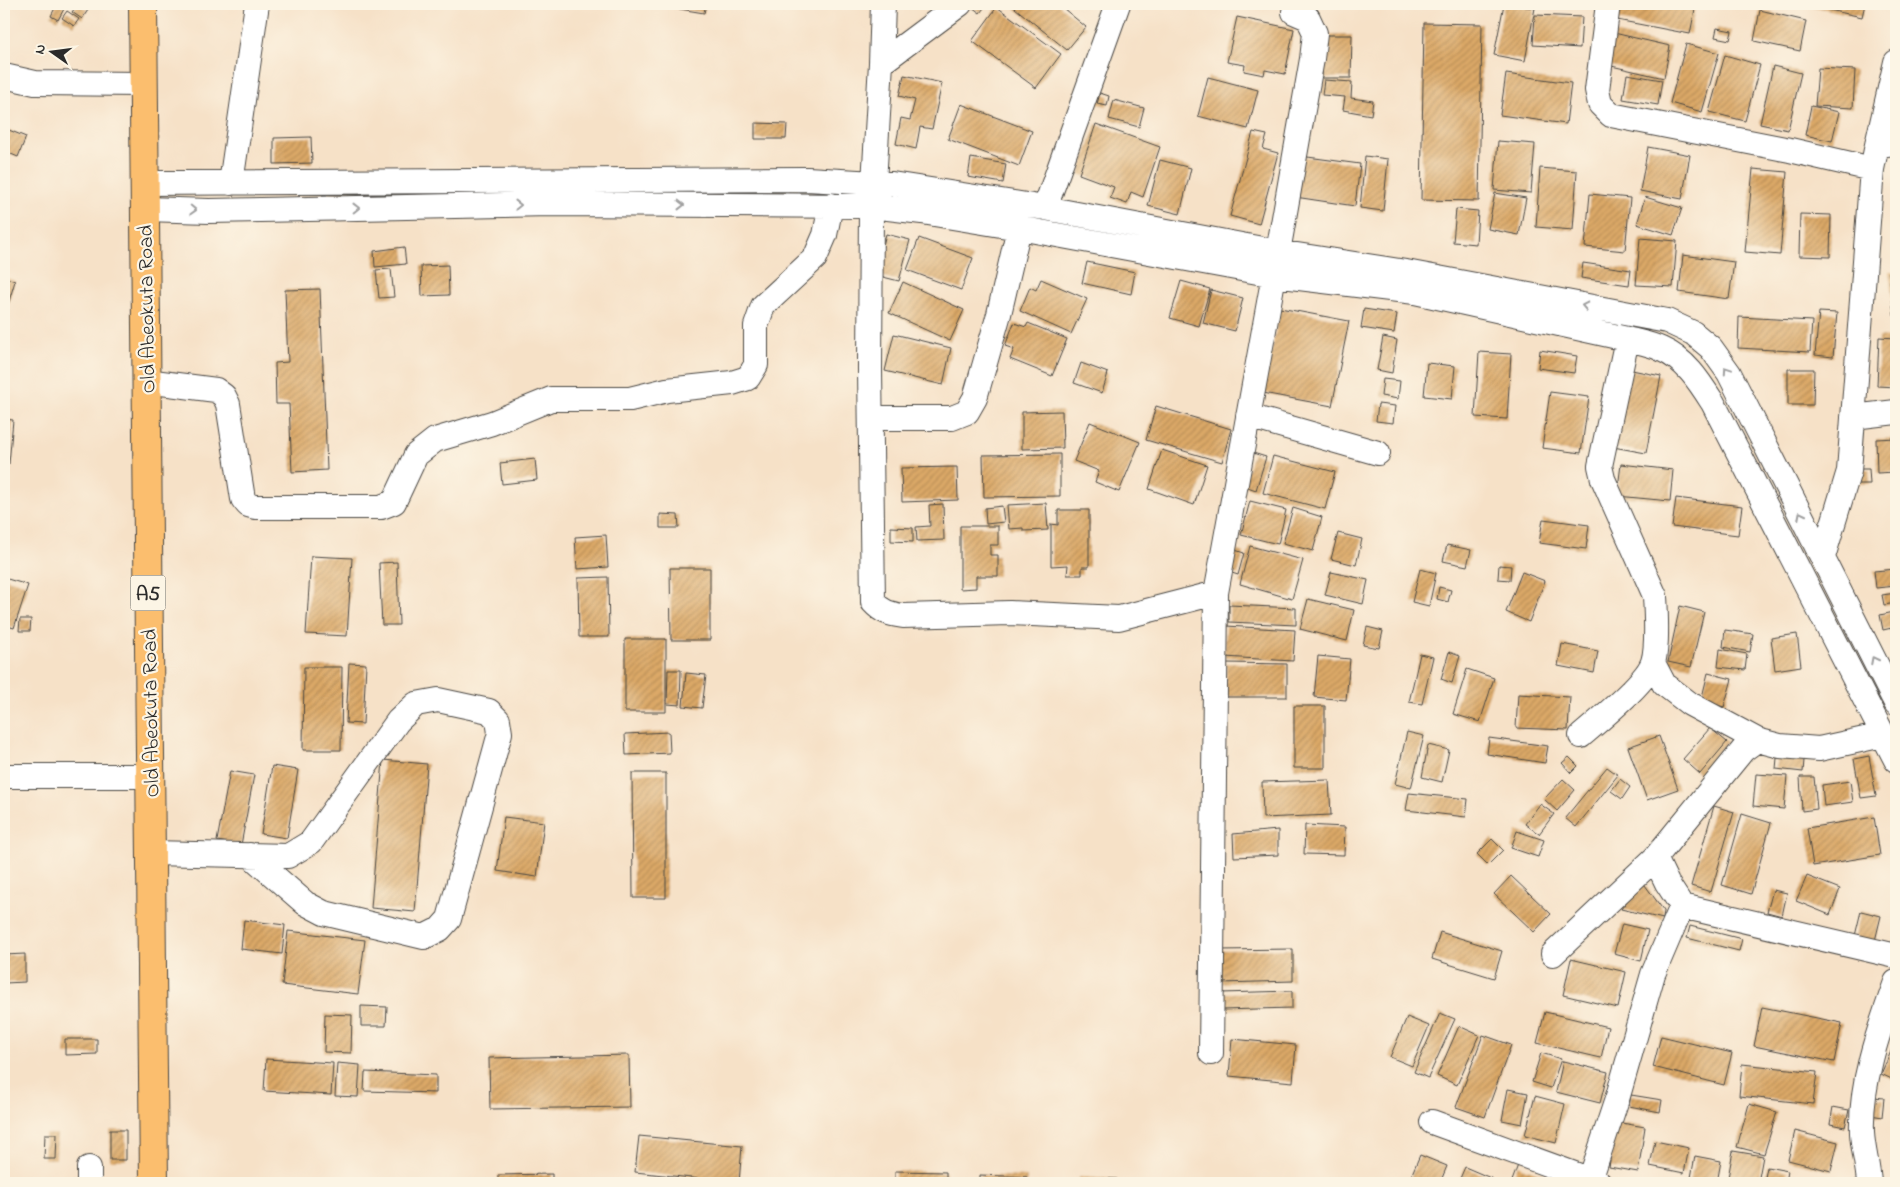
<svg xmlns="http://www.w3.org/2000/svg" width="1900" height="1187" font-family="'Indie Flower',sans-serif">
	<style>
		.building { fill: url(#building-hatch) }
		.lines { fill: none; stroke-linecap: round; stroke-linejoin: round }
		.minor-casing { stroke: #494642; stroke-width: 26 }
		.highway-casing { stroke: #494642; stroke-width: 30 }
		.minor { stroke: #fff; stroke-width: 24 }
		.highway { stroke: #fbbe6e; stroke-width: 28 }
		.oneway { stroke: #a0a0a0 }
		.labels { text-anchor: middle; stroke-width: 4.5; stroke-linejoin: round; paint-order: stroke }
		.shield { fill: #fcf5e5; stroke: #6a6863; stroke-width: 1 }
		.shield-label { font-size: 20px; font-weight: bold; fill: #2b2b2b }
		.street-label { font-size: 21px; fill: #2b2b2b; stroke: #fcf5e5 }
	</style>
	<defs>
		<pattern id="building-hatch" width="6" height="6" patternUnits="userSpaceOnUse" patternTransform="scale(1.25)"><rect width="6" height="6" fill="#dca967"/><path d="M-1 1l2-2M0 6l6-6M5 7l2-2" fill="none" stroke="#b38a55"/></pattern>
	</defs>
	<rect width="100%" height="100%" fill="#fcf5e5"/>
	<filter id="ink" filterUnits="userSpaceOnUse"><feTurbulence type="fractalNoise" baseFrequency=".02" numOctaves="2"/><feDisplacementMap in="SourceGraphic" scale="10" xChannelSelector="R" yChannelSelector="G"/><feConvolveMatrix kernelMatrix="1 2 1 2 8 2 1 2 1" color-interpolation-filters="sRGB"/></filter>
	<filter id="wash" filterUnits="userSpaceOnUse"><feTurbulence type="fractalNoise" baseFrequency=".0096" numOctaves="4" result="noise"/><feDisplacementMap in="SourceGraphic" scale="20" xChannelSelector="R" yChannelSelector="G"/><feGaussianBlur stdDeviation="1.12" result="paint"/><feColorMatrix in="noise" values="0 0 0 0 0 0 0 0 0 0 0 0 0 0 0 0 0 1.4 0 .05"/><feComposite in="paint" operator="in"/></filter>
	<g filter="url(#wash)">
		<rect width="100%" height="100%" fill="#f6e1c7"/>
		<g id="blocks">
			<path class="building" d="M57,4l8,3 -7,13 -7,-4z
				M78,4l10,6 -6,9 -10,-7z
				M675,4h31l-2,9 -30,-5z
				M968,4h19l-7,9z
				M1010,4h48l28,23 -19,23z
				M1504,4l31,4 -10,53 -31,-6z
				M1620,4h76l-6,30 -73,-14z
				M1801,4h64l-3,13z
				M997,7l64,47 -25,34 -64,-47z
				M1760,10l46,11 -6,30 -46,-10z
				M67,11l12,8 -5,7 -12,-8z
				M1535,15l47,2 -2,31 -47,-3z
				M1237,17l57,12 -9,45 -20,-4 -1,5 -20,-4 1,-6 -18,-3z
				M1424,23l58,1 -3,177 -58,-1z
				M1717,28l15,3 -2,9 -15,-3z
				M1614,33l56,13 -6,32 -57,-13z
				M1323,35h29l-1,43h-29z
				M1686,44l33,9 -17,59 -32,-9z
				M1725,55l35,10 -15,56 -36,-9z
				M1773,66l28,7 -13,57 -28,-6z
				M1818,68l37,2 -2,38 -38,-2z
				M1506,74l65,9 -5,41 -66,-9z
				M1627,74l35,6 -4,25 -35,-6z
				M904,75l38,8 -10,46 -12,-2 -4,22 -20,-5 5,-26 9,2 5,-20 -16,-4z
				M1208,77l50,13 -10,39 -50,-13z
				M1324,80l28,2 -1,16 22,3 -2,14 -28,-5 2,-13 -23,-2z
				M1100,93l9,3 -2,10 -10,-2z
				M1114,100l30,8 -5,19 -30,-8z
				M961,104l71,27 -13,35 -71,-27z
				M1811,106l28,6 -7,29 -27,-6z
				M755,123l32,1 -1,15h-31z
				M1096,124l64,23 -17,50 -12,-5 -4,12 -17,-6 4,-11 -35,-13z
				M4,128l22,9 -8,20 -14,-6z
				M1253,132l14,3 -4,14 15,4 -19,71 -29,-8z
				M311,137l1,26 -38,1v-26z
				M1498,141l37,3 -4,49 -37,-3z
				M1648,147l42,8 -8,44 -42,-8z
				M1300,156l60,8 -5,42 -60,-9z
				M1365,156l23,3 -5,52 -23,-3z
				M971,158l35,6 -3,19 -35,-6z
				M1160,160l31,8 -11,46 -32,-8z
				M1540,168l37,3 -4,59 -37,-3z
				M1753,169l34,3 -7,83 -35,-3z
				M1495,193l31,5 -7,37 -31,-6z
				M1590,194l40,4 -5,53 -40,-4z
				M1645,197l37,11 -9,27 -36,-11z
				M1456,209l22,2 -2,33 -23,-2z
				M1800,214l31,1 -1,42 -31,-1z
				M886,234l24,6 -11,41 -24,-6z
				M919,238l54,20 -12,32 -54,-20z
				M1640,238l37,3 -4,46 -37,-2z
				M404,247l2,17 -31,3 -1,-16z
				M1683,255l51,7 -5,37 -50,-7z
				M1087,262l48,10 -4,22 -49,-11z
				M1583,263l48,7 -2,15 -48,-7z
				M448,265l1,30 -27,1 -1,-30z
				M391,269l3,28 -15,1 -3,-28z
				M1889,272h7v44h-2z
				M4,277l11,4 -8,27 -3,-1z
				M1041,279l46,20 -16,35 -51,-23 10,-24 6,3z
				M1181,281l29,8 -11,37 -29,-8z
				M903,282l61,28 -14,31 -61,-28z
				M320,289l7,181 -35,2 -3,-68h-13l-1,-41 13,-1 -3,-72z
				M1211,290l32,8 -8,33 -32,-8z
				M1280,308l69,13 -17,85 -69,-13z
				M1364,309l33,5 -3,19 -33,-5z
				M1819,312l18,1 -4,44 -18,-2z
				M1739,317l73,4 -2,31 -72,-4z
				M1014,323l12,4 2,-4 39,16 -15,37 -42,-17 4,-10 -9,-3z
				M894,334l57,14 -8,37 -58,-14z
				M1383,337l14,3 -5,33 -15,-3z
				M1879,337l17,1v49l-19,-1z
				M1540,350l37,6 -3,17 -36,-5z
				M1479,352l32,2 -4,65 -32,-2z
				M1081,363l27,10 -6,20 -28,-10z
				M1427,363l28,3 -3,33 -28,-3z
				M1627,369l34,7 -15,77 -33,-6z
				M1788,369h26l-1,36h-25z
				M1383,379l17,2 -2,18 -17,-3z
				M1550,392l39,5 -8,56 -39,-5z
				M1378,404l17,2 -2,17 -17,-2z
				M1156,406l75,23 -9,33 -76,-22z
				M1062,411l1,37 -41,1v-37z
				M4,419l9,1 -4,44h-5z
				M1090,422l50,20 -21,50 -24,-10 4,-11 -25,-10z
				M1896,438v34l-19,1 -1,-34z
				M1162,450l45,15 -13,40 -45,-16z
				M1253,453l13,4 -10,33 -14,-5z
				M1060,454v42l-76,1 -1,-42z
				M1273,456l62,16 -10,37 -62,-16z
				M535,459l2,21 -35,4 -2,-21z
				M1621,464l52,6 -3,31 -53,-5z
				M957,467l1,33 -56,2 -1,-34z
				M1855,469h14l1,15h-15z
				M1676,498l66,8 -4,29 -66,-8z
				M1250,501l36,9 -8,34 -37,-9z
				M1046,503l2,27 -25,1v-3l-14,1 -2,-24z
				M943,504l1,36 -27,1 -1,-14 14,-1 -1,-21z
				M1002,506l2,16 -18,2 -1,-16z
				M1293,508l29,9 -9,34 -30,-8z
				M1058,510h31v57h-7v8h-15l1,-10 -17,1v-42l7,1z
				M660,514l18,1 1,13h-19z
				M1543,519l46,6 -3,24 -47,-6z
				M960,526h38v19h-8v10h8v21h-22v12l-16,1z
				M891,527l22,1v14l-22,-1z
				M1338,533l24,6 -6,26 -25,-6z
				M606,535l2,32 -31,2 -2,-32z
				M1447,545l24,5 -4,16 -24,-5z
				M1250,546l53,14 -11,39 -52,-15z
				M1232,549l12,4 -6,22 -12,-4z
				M311,556l41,2 -5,78 -41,-2z
				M397,562l2,63h-17l-3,-62z
				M1499,565l12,1 -1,14 -12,-1z
				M670,568h40v72h-39z
				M1420,569l16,4 -7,33 -17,-4z
				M1896,569v17l-20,2 -2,-17z
				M1331,572l37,8 -5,24 -38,-9z
				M1522,572l23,9 -16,41 -23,-10z
				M608,577l1,60h-30l-1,-59z
				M4,578l24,7 -14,43 -10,-3z
				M1439,587l12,3 -3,12 -11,-3z
				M1896,593v10l-12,2 -2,-10z
				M1308,599l46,11 -7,31 -47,-12z
				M1229,605l67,3v17l-67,-3z
				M1680,606l24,6 -13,55 -23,-5z
				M1894,612l2,15 -13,3 -3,-15z
				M20,619h11l-1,12h-11z
				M1226,626l69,4 -2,31 -69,-4z
				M1367,627l16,4 -4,17 -16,-3z
				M4,630l4,1 -4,11z
				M1725,630l28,4 -3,18 -27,-5z
				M1797,634l4,32 -26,4 -4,-32z
				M625,639h41v73h-41z
				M1562,644l36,7 -4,22 -36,-7z
				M1720,649l27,5 -2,16 -27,-3z
				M1449,652l11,4 -8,27 -11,-4z
				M1420,654l13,3 -11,47 -13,-2z
				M1318,656l32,3 -4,41 -32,-3z
				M349,663l17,1 -3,60 -17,-1z
				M1226,663l61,1v33h-61z
				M304,667h38l-1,83h-38z
				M1467,669l27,9 -14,44 -27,-8z
				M668,670h13l-1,35 -13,-1z
				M686,673l20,2 -4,33 -19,-2z
				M1708,673l24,6 -8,28 -23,-6z
				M1518,694l52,3 -2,33 -52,-2z
				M1294,706h31v62h-31z
				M1710,728l17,14 -27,32 -17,-15z
				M669,732l1,21 -44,2 -1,-21z
				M1407,732l17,4 -13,52 -16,-4z
				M1659,736l19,53 -31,11 -19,-53z
				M1489,738l59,8 -3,17 -58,-9z
				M1428,745l21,5 -7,32 -20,-5z
				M1869,756l7,40 -15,2 -7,-39z
				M1569,757l9,9 -7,7 -9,-10z
				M1777,758l27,2 -1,12 -27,-3z
				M383,760l44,4 -12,148 -44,-4z
				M272,766l26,4 -11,68 -26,-4z
				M1607,767l11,8 -42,52 -11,-9z
				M230,771l24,4 -13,70 -24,-4z
				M632,773h34v125h-33z
				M1756,774l31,2 -3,33 -31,-3z
				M1800,777h14l3,32 -15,2z
				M1563,779l12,11 -18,21 -13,-12z
				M1620,779l10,8 -8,12 -11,-8z
				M1329,780l2,35 -68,3 -1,-36z
				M1850,781l3,21 -29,4 -2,-21z
				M1409,793l59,6 -2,18 -60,-7z
				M1540,804l14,10 -15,20 -14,-10z
				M1714,806l20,6 -23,80 -20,-6z
				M1742,814l29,9 -20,71 -29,-9z
				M504,817l40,5 -7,55 -40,-6z
				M1874,817l6,38 -67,11 -6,-38z
				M1305,825l40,2 -1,28 -40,-1z
				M1278,830v25l-44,2 -1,-23z
				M1517,831l27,9 -6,17 -27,-9z
				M1492,839l11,11 -15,15 -11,-11z
				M1511,876l40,38 -17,18 -40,-38z
				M1807,876l33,13 -10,26 -34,-14z
				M1642,881l22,30 -1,8 -42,-10z
				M1773,890l14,3 -5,23 -15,-4z
				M1861,911l20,5 -7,29 -20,-5z
				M244,920l41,5 -3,29 -41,-5z
				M1622,924l26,6 -7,31 -27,-7z
				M1690,926l52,13 -3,12 -52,-13z
				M288,931l77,9 -7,54 -76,-9z
				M1440,932l62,19 -8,27 -62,-19z
				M1293,949v32l-72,2 -1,-33z
				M25,954v28l-20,1 -1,-28z
				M1571,959l55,13 -8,36 -55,-13z
				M1292,991v17l-70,2 -1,-17z
				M361,1006l26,1 -1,19h-25z
				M1762,1007l80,16 -8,39 -80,-16z
				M1545,1012l63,15 -7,31 -64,-15z
				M1440,1013l15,6 -27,59 -14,-6z
				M325,1014l27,1 -1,38 -27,-1z
				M1407,1017l22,9 -17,40 -22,-9z
				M1459,1026l20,9 -22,50 -20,-9z
				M1483,1035l28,10 -26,72 -29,-10z
				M1661,1036l71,17 -8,32 -71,-18z
				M65,1039h32v15l-32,1z
				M1232,1039l64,6 -3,37 -64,-6z
				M1896,1040v41l-15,-7z
				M1541,1053l20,6 -10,29 -19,-6z
				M629,1055l1,52 -140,2 -1,-51z
				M266,1059l67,4 -2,32 -67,-4z
				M1563,1061l45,11 -8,31 -44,-11z
				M337,1063l23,2 -2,32 -23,-1z
				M1742,1064l75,8 -4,32 -74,-8z
				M365,1072l71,3v18l-72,-2z
				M1508,1089l20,4 -6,31 -20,-4z
				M1631,1095l31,5 -2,12 -31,-6z
				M1535,1096l30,8 -9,39 -31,-8z
				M1873,1097l11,1 -2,19 -11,-2z
				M1749,1104l28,8 -13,42 -27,-7z
				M1833,1107l16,3 -4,17 -15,-3z
				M1616,1122l29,5 -7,45 -29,-5z
				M110,1130h16v30h-16z
				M1795,1131l43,11 -7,29 -43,-11z
				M45,1134h12l-1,25h-12z
				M639,1136l103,10 -3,37 -104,-11z
				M1655,1141l34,7 -5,25 -34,-7z
				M1733,1151l30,5 -5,27h-31z
				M1420,1155l27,11 -7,17h-32z
				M1695,1156l26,5 -4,22h-27z
				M1518,1165l32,13 -2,5h-30l-6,-2z
				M1465,1167l28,12 -1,4h-34z
				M1767,1167l21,4 -2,12h-22z
				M895,1171l51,1v11h-51z
				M552,1174v6h6v3h-70v-3h10v-5z
				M980,1175l47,2v6h-47z
				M1079,1177l38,2v4h-38z"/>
		</g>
	</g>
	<g filter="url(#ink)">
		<use href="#blocks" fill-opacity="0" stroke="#494642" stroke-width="1"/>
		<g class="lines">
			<defs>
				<path id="minor" d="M1608,4l-11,86 3,14 11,11 179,35 82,19
					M881,63l79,-59
					M4,76l31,7 108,1
					M1877,145l19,-83
					M144,183l663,-4 85,5 153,24 233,44 128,20 261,49 26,12 18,15 18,25 167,330
					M231,183l26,-179
					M874,183l7,-120 2,-59
					M871,206l-1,163 3,233c9,10 17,12 30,14l107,-3 109,5 97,-25
					M1045,208l73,-204
					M145,209l64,2 341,-7 321,2 51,6 97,16 255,47 141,17 212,47c11,3 24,5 34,10 25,11 38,32 52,54l183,357
					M1278,252l34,-193 3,-26 -7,-15 -14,-6
					M146,381l70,9 8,6 4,8 15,95 5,6 7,2h126l13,-5 22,-47 19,-15 57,-17 59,-24h79l37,-9 65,-7 16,-5 8,-13v-39l7,-20 52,-48 10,-23 6,-30
					M1248,416l130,37
					M1853,417l43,-5
					M871,418h81l15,-6 8,-14 24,-84 20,-86
					M1823,557l26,-86 23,-302 5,-24 19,-2
					M1653,663l11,21 26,20 67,36
					M1883,735l-64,14 -39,-3 -23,-6 -14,10 -88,108 12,25 15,23 214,50
					M1581,736c17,-15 66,-54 72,-74 5,-15 3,-49 2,-66l-52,-117 -3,-13 27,-127
					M4,776h146
					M151,853l137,3 23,-14 87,-121 18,-17 22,-4 51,11 9,9 2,13 -51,186 -9,10 -16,8 -100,-24 -19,-10 -55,-48
					M1553,954l102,-96
					M1211,1053l5,-460 58,-318
					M1432,1122l167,61
					M89,1168v15
					M1590,1180l28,-84 35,-122 29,-68
					M1869,1183c-1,-17 -6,-33 -7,-50 -2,-52 17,-103 34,-151"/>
				<path id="highway" d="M143,4l11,1179"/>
			</defs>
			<use href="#minor" class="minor-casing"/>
			<use href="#highway" class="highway-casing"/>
			<use href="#minor" class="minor"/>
			<use href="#highway" class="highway"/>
		</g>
		<defs><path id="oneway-chevron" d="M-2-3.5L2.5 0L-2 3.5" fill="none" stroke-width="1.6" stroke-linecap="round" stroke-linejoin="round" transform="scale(1.25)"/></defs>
		<g class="oneway">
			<use href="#oneway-chevron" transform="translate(518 205) rotate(-1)"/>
			<use href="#oneway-chevron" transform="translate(681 205)"/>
			<use href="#oneway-chevron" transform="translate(356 208) rotate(-1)"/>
			<use href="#oneway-chevron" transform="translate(193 210) rotate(2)"/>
			<use href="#oneway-chevron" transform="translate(1585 306) rotate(-169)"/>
			<use href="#oneway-chevron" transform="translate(1727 370) rotate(-124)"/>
			<use href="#oneway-chevron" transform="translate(1801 515) rotate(-117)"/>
			<use href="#oneway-chevron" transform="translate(1874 660) rotate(-117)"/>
		</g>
	</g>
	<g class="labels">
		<rect class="shield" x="130.5" y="575.5" width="35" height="35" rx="4"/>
		<g class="shield-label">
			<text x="148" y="600">A5</text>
		</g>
		<g class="street-label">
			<text transform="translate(146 309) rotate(-91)" y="7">Old Abeokuta Road</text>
			<text transform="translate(150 713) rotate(-91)" y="7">Old Abeokuta Road</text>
		</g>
	</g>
	<rect width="1900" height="1187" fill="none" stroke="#fcf5e5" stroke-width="20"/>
	<g transform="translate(52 52) rotate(284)" stroke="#fcf5e5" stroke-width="4" paint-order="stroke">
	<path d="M0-4L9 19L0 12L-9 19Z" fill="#2b2b2b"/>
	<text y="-8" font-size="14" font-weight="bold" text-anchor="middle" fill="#2b2b2b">N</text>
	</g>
</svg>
